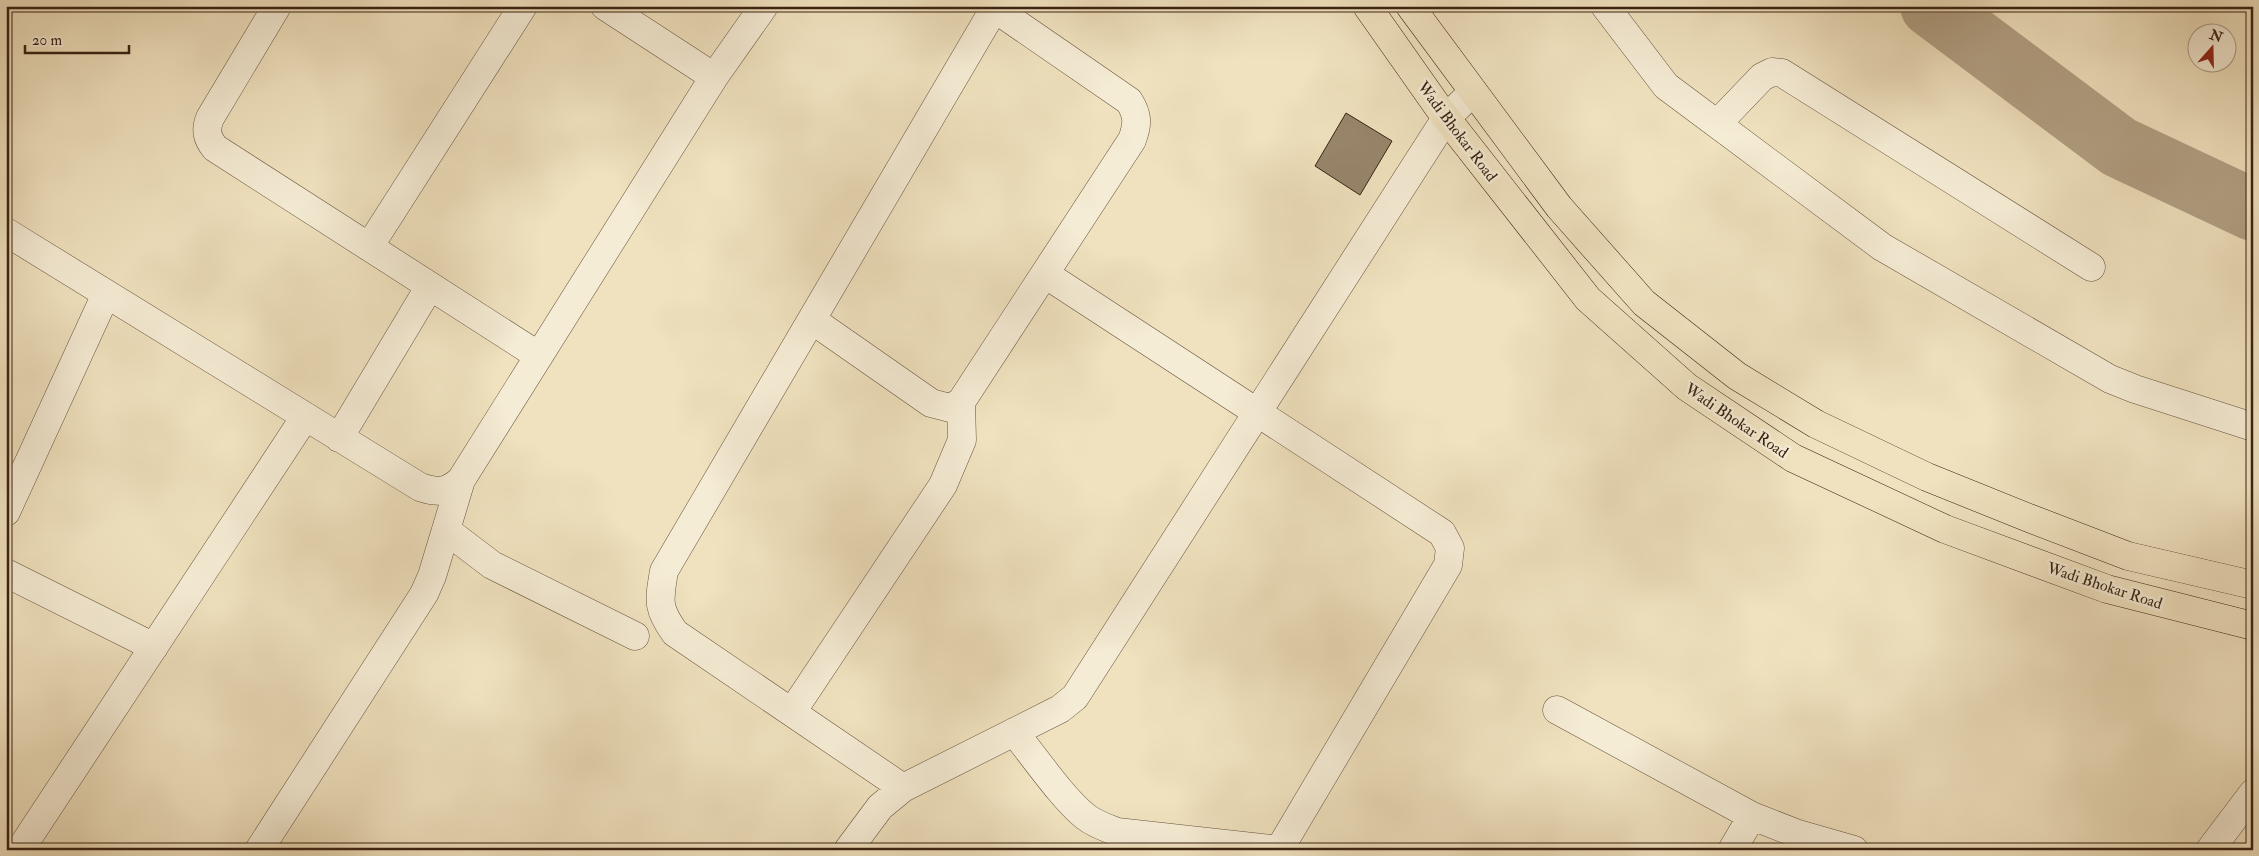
<svg xmlns="http://www.w3.org/2000/svg" width="2259" height="856" font-family="'IM FELL Double Pica',serif">
	<style>
		.lines { fill: none; stroke-linecap: round; stroke-linejoin: round }
		.river { stroke: #b2a185; stroke-width: 62 }
		.building { fill: #98866c; stroke: #392213 }
		.minor-casing { stroke: #67523e; stroke-width: 29 }
		.primary-casing { stroke: #392213; stroke-width: 29 }
		.minor { stroke: #f5ecd5; stroke-width: 28 }
		.primary { stroke: #f0e2bf; stroke-width: 28 }
		.labels { text-anchor: middle; stroke-width: 5; stroke-linejoin: round; paint-order: stroke }
		.street-label { font-size: 16px; fill: #392213; stroke: #f5ecd5 }
	</style>
	<rect width="100%" height="100%" fill="#f0e2bf"/>
	<filter id="stains"><feTurbulence type="fractalNoise" baseFrequency=".004" numOctaves="4"/><feColorMatrix values="0 0 0 0 .2 0 0 0 0 .09 0 0 0 0 .02 0 0 0 .5 -.17"/></filter>
	<radialGradient id="worn" r=".72"><stop offset=".6" stop-color="#630" stop-opacity="0"/><stop offset="1" stop-color="#630" stop-opacity=".3"/></radialGradient>
	<g class="lines">
		<path class="river" d="M1931,6l188,141 134,63"/>
	</g>
	<path class="building" d="M1346,113l46,28 -32,54 -45,-29z"/>
	<g class="lines">
		<defs>
			<path id="minor" d="M277,6l-67,112c-5,12 -3,20 5,30l324,208
				M605,6l109,71
				M1605,6l61,80 216,161 228,132 25,10 118,38
				M1717,124l45,-47 10,-5 10,1 309,194
				M6,232l414,255c17,6 27,6 41,-7l253,-403 50,-71
				M369,247l154,-241
				M1045,274l397,259 8,15 -2,17 -169,285
				M812,320l119,83 19,5 11,-6 171,-262c6,-16 6,-25 -3,-39l-138,-95
				M339,438l91,-152
				M6,512l100,-218
				M446,530l46,35 143,71
				M6,573l148,74
				M1557,710l195,106 46,18 56,16
				M792,712l151,-227 19,-45 -1,-38
				M1014,732c20,24 48,66 72,85 9,7 21,11 31,15l163,18
				M903,788l-228,-155c-18,-25 -16,-32 -11,-62l330,-562
				M20,850l285,-433
				M259,850l165,-256 8,-18 29,-96
				M848,850l32,-43 23,-19 157,-79 15,-12 371,-579 27,-26
				M1732,850l20,-34
				M2210,850l43,-57"/>
			<path id="primary" d="M1367,6l76,108 145,185 99,88 106,71 152,71 162,60 146,37
				M1410,6l149,201 85,96 93,73 79,48 111,53 102,41 99,38 125,29"/>
		</defs>
		<use href="#minor" class="minor-casing"/>
		<use href="#primary" class="primary-casing"/>
		<use href="#minor" class="minor"/>
		<use href="#primary" class="primary"/>
	</g>
	<g class="labels">
		<g class="street-label">
			<text transform="translate(1458 131) rotate(53)" y="6">Wadi Bhokar Road</text>
			<text transform="translate(1737 420) rotate(34)" y="6">Wadi Bhokar Road</text>
			<text transform="translate(2105 585) rotate(18)" y="6">Wadi Bhokar Road</text>
		</g>
	</g>
	<rect width="2259" height="856" fill="none" stroke="#f0e2bf" stroke-width="25"/>
	<rect x="8" y="8" width="2244" height="841" fill="none" stroke="#392213" stroke-width="2.5"/>
	<rect x="12" y="12" width="2234" height="831" fill="none" stroke="#392213"/>
	<g transform="translate(2212 48) rotate(20)"><circle r="24" fill="#f5ecd5" stroke="#aa9b87"/>
	<path d="M0-4L9 19L0 12L-9 19Z" fill="#8f2418"/>
	<text y="-8" font-size="14" font-weight="bold" text-anchor="middle" fill="#392213">N</text>
	</g>
	<path d="M25 45v8h104v-8" fill="none" stroke="#392213" stroke-width="2.5"/>
	<text x="32" y="45" font-size="15" fill="#392213" stroke="#f5ecd5" stroke-width="4" paint-order="stroke">20 m</text>
	<rect width="100%" height="100%" filter="url(#stains)"/>
	<rect width="100%" height="100%" fill="url(#worn)"/>
</svg>
